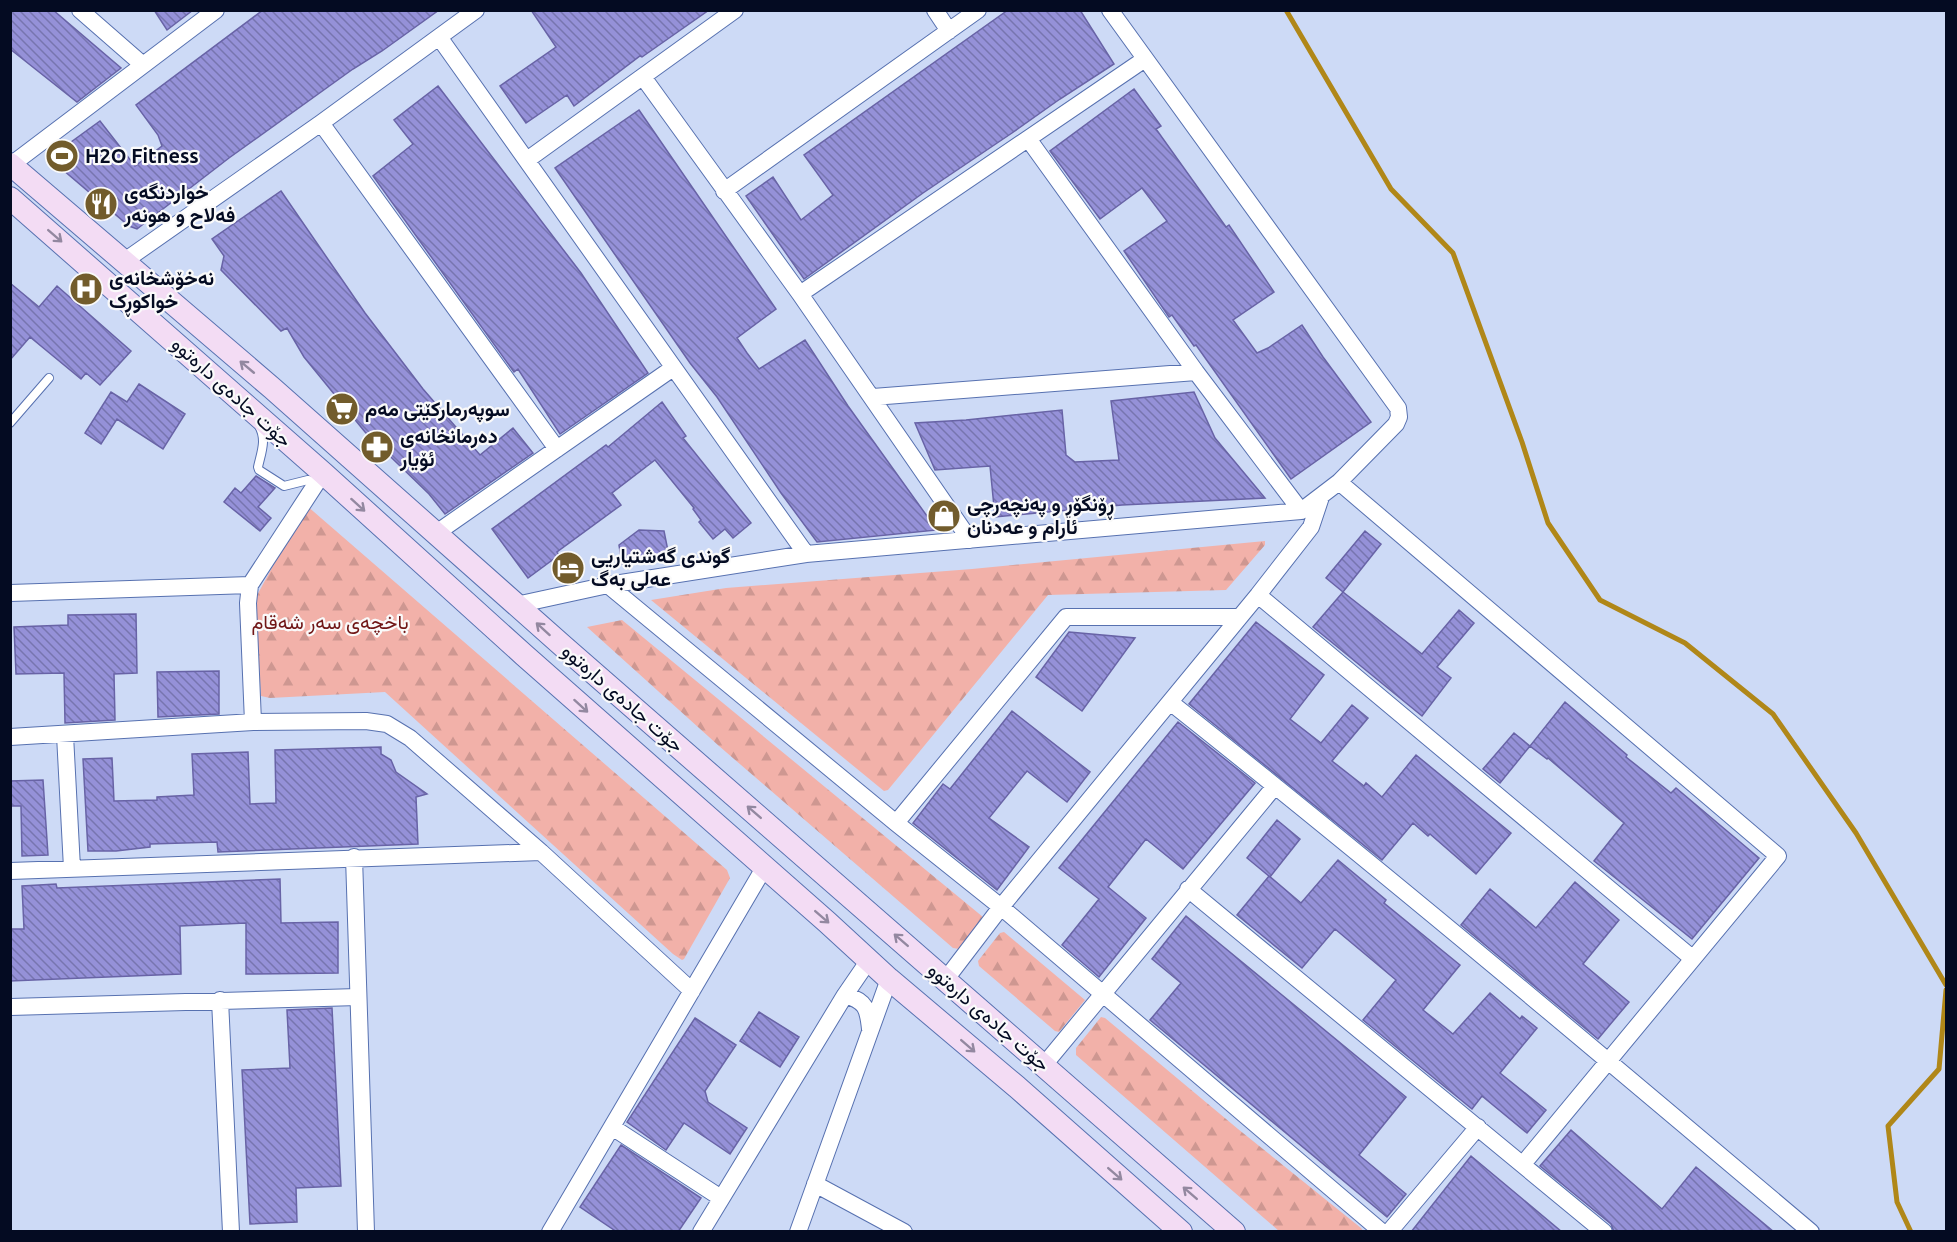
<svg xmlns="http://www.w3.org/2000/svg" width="1957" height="1242" font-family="Ubuntu,Vazirmatn,sans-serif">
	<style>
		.forest { fill: url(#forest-firs) }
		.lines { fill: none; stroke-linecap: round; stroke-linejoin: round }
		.stream { stroke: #b08718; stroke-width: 5 }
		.building { fill: url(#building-back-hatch); stroke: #6863a6; stroke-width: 1.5 }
		.lane-casing { stroke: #5771b0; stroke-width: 10 }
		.street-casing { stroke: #5771b0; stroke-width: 18 }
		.secondary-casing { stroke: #5771b0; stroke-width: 24 }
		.lane { stroke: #fff; stroke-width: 8 }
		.street { stroke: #fff; stroke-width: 16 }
		.secondary { stroke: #f3dcf4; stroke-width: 22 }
		.oneway { stroke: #9388a0 }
		.labels { text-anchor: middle; stroke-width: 4.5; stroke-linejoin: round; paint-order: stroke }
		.poi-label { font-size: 20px; font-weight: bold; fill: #040b22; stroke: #fafafa; text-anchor: start }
		.street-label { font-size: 20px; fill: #040b22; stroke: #fafafa }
		.park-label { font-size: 20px; fill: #701616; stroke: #fafafa }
	</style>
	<defs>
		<pattern id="forest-firs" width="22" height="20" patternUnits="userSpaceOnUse" patternTransform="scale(1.5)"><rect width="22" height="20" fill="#f2b1a9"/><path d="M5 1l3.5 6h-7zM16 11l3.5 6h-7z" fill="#ce9791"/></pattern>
		<pattern id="building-back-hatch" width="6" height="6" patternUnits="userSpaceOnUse" patternTransform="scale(1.5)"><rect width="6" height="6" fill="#9591d8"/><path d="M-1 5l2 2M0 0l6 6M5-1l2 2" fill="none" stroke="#7775af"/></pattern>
	</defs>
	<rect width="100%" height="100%" fill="#cddaf6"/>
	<path class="forest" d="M306,505l421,365 3,8 -46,81 -2,1 -9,-6 -288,-262 -115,6 -9,-2 -6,-97z
		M1265,541v4l-39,45 -178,5 -160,195 -4,1 -233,-191 75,-12 246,-19z
		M622,620l361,297v3l-24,29 -6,-1 -234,-202 -132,-119z
		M1004,932l81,68 -26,32 -4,-1 -76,-65 -1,-5 22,-28z
		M1101,1017l4,1 133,111 123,99 2,3h-84l-203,-176v-7z"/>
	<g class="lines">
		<path class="stream" d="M1286,10l105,179 62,64 69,189 26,81 52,77 85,43 88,71 83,119 90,152
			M1911,1232l-14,-30 -9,-76 51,-57 7,-79"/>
	</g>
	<path class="building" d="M10,10h43l68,58 -44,34 -67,-53z
		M154,10h39l-26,20z
		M263,10h176l-57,41 -29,18 -124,89 -92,71 -8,-3 -80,-68 51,-37 35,45 27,-20 -4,-11 -22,-30z
		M531,10h178l-67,47 -2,-1 -66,50 -7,-11 -41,28 -26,-37 56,-39z
		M1008,10h72l34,54 -54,35 -48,34 -89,60 -119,86 -58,-83 27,-19 28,43 32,-25 -29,-40z
		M438,86l143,187 67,100 -88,61 -42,-65 -4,3 -141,-196 40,-32 -19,-24z
		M1134,89l27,37 -5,3 70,98 3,-2 45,67 -41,28 24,33 11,-5 34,-23 21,32 48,65 -80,57 -95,-134 -2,1 -22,-31 -3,2 -45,-66 43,-30 -25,-33 -42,31 -50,-68z
		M639,110l137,199 -39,29 10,15 12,16 46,-29 43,66 89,124 -120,12 -36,-49 -64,-96 -27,-34 -135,-195z
		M281,191l84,122 58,76 57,66 33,-27 20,25 -88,61 -16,-20 -64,-62 -61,-75 -17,-29 -6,3 -60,-61 3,-14 -12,-17z
		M10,283l29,24 18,-21 74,65 -31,34 -14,-12 -5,6 -51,-42 -20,23z
		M139,384l46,30 -22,35 -46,-30 -16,25 -16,-11 26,-41 16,10z
		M1194,392l21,46 50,60 -143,7 -127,12 -5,-51 -55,4 -20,-47 51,-3 96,-10 4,45 9,7 44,-2 -8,-59z
		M662,402l24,34 -3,2 68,85 -18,15 -8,-9 -12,10 -14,-17 2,-2 -8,-11 1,-1 -39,-48 -43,33 9,12 -64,47 2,3 -31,23 -36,-49 114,-84 2,2z
		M256,476l19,12 -17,19 13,11 -11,13 -36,-29 11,-14 6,5z
		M639,530l25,1 5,25 -47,8 -3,-19z
		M1365,531l16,13 -38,48 -17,-14z
		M1343,592l79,62 37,-44 15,13 -37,44 14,11 -29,38 -109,-89z
		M136,614l1,59 -23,1 1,46 -50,3 -1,-50 -48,1 -2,-47 54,-2v-10z
		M1256,622l68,53 -34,44 31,24 31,-38 16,13 -36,43 32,25 2,-3 16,14 34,-42 95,78 -35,41 -46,-40 -2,2 -15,-13 -31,37 -193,-156z
		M1069,632l66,6 -53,73 -46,-34z
		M219,671v43l-61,3 -1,-45z
		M1565,702l62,53 -1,2 45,36 5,-5 83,70 -67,81 -98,-78 30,-38 -76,-65 -1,1 -17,-13z
		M1012,711l78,61 -23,30 -40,-31 -38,47 40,29 -32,43 -84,-67 30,-39 7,5z
		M1178,722l77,61 -72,86 -37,-30 -38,48 38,31 -47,59 -37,-32 37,-46 -40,-31z
		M1514,733l16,13 -30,37 -17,-14z
		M381,747v7l10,6 5,12 31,22 -11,3 2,47 -200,8 -1,-10 -67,2v3l-34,4h-28l-5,-92 29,-1 2,43 43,-1v-3l37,-2 -2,-41 56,-2 2,52 26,-1 -1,-53z
		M43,780l5,75 -26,1 -1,-50h-11v-25z
		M1277,820l23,19 -30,38 -23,-19z
		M1338,860l48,40 -2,3 76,62 -37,45 30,24 37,-41 30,26 2,-3 15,12 -37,45 46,37 -19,23 -45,-37 -10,13 -109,-89 33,-40 -61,-51 -33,39 -65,-53 32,-39 32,27z
		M280,879l1,44 57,-1v51l-92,1v-51l-66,3 1,48 -171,7v-52h14l-2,-43 34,-2 1,4z
		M1575,882l44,38 -36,44 46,38 -31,37 -137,-114 29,-36 46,39z
		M1186,916l220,181 -47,58 47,39 -19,23 -237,-197 31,-37 -29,-24z
		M332,1008l9,178 -45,2 1,34 -47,2 -8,-154 48,-2 -3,-58z
		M759,1012l40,25 -19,30 -40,-26z
		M695,1018l41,27 -31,46 3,11 39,26 -17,26 -46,-31 -18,27 -39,-28z
		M1571,1130l91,79 34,-42 78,65h-160l-3,-8 -71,-58z
		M621,1145l80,53 -23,34h-61l-37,-25z
		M1471,1156l36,30 55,46h-151z"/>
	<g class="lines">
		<defs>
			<path id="lane" d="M10,423l39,-45
				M259,426c8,14 2,27 -1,41l1,3 25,16 24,-6 9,2"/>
			<path id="street" d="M80,10l63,55
				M935,10l14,21
				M439,37l367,517
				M643,77l157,217 170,246
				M321,123l236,326
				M1029,140l167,232 105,139
				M527,160l208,-150
				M11,165l205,-155
				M724,191l254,-181
				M123,262l198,-139 155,-113
				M800,294l345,-235
				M873,397l323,-25
				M1339,482l439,374 -255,308
				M435,534l238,-166
				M608,585l288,238 105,84 381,325
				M10,593l240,-8
				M1258,595l434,363
				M516,605l92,-20 198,-31 495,-43 38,-29 57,-58 3,-7 -1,-9 -288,-398
				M1170,702c217,172 429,351 641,530
				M253,722l-5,-119 2,-18 73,-112
				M65,735l7,133
				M10,737l243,-15 113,-1 21,3 23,14 131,114 151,139
				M896,823l170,-206h172
				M354,857l12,375
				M10,871l531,-19
				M1188,889l416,343
				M946,979l55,-72 257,-312 53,-68 10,-30
				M845,995c21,6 23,14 25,34
				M220,1000l11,232
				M10,1007l348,-10
				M1044,1065l231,-279
				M612,1127l109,71
				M815,1184l89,48
				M550,1232l214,-364
				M701,1232l144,-237 24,-35
				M798,1232l91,-253
				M1389,1232l89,-105"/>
			<path id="secondary" d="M10,164l262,224 292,259 670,585
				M10,198l313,275 201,182 303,267 62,57 128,108 164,145"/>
		</defs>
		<use href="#lane" class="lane-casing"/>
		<use href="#street" class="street-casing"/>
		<use href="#secondary" class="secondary-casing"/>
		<use href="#lane" class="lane"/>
		<use href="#street" class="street"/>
		<use href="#secondary" class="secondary"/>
	</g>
	<defs><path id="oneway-shaft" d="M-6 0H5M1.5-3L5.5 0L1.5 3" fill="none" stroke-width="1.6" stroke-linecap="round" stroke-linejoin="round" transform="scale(1.5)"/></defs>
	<g class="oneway">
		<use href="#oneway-shaft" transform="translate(55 236) rotate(41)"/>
		<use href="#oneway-shaft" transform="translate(247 367) rotate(-140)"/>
		<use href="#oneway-shaft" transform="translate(358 505) rotate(42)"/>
		<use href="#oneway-shaft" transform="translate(543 629) rotate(-138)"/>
		<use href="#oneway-shaft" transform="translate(581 706) rotate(42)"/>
		<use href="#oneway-shaft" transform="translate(754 812) rotate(-139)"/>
		<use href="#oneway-shaft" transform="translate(822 917) rotate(41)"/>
		<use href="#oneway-shaft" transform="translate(901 940) rotate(-139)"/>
		<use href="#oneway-shaft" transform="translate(968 1046) rotate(41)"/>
		<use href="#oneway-shaft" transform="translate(1115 1174) rotate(41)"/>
		<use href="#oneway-shaft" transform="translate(1190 1193) rotate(-139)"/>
	</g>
	<defs>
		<symbol id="stadium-disc" viewBox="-11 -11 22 22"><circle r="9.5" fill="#725c2c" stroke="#fafafa"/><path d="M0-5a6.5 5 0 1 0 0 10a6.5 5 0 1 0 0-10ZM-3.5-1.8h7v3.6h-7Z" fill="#fff"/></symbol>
		<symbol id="restaurant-disc" viewBox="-11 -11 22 22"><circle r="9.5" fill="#725c2c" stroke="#fafafa"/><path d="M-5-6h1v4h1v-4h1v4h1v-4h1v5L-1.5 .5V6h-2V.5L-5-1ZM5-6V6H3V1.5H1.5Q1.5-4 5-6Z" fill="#fff"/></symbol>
		<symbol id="hospital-disc" viewBox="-11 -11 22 22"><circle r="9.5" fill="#725c2c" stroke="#fafafa"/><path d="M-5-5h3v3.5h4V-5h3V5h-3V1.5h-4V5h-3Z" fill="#fff"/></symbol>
		<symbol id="supermarket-disc" viewBox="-11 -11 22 22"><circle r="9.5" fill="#725c2c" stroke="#fafafa"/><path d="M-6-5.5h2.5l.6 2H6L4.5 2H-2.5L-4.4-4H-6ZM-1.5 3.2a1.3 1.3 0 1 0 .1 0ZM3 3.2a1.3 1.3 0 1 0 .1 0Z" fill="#fff"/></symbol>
		<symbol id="pharmacy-disc" viewBox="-11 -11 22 22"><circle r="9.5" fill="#725c2c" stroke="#fafafa"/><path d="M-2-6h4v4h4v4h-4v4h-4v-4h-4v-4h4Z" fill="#fff"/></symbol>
		<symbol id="shop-disc" viewBox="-11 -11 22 22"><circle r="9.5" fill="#725c2c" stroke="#fafafa"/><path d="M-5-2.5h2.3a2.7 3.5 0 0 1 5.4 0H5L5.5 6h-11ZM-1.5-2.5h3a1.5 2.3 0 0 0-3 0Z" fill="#fff"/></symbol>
		<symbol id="hotel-disc" viewBox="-11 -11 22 22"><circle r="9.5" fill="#725c2c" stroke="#fafafa"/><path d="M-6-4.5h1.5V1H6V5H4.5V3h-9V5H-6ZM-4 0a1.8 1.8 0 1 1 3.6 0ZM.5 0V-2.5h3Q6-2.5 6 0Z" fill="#fff"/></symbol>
	</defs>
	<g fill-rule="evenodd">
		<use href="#stadium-disc" x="43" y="137" width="38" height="38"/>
		<use href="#restaurant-disc" x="82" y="185" width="38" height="38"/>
		<use href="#hospital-disc" x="67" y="270" width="38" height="38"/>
		<use href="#supermarket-disc" x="323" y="390" width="38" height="38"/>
		<use href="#pharmacy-disc" x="358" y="428" width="38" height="38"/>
		<use href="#shop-disc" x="925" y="497" width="38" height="38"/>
		<use href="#hotel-disc" x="549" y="549" width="38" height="38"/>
	</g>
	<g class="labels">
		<g class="poi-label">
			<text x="85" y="163">H2O Fitness</text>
			<text x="124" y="199">خواردنگەی<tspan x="124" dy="23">فەلاح و هونەر</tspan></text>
			<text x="109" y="285">نەخۆشخانەی<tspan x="109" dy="23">خواکوڕک</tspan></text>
			<text x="365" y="416">سوپەرمارکێتی مەم</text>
			<text x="400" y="443">دەرمانخانەی<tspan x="400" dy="23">ئۆیار</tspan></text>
			<text x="967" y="511">ڕۆنگۆڕ و پەنچەرچی<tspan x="967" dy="23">ئارام و عەدنان</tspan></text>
			<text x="591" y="563">گوندی گەشتیاریی<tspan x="591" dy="23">عەلی بەگ</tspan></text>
		</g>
		<g class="street-label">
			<text transform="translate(232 392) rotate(42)" y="7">جۆت جادەی دارەتوو</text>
			<text transform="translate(623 698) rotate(41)" y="7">جۆت جادەی دارەتوو</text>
			<text transform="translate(989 1017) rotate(41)" y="7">جۆت جادەی دارەتوو</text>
		</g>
		<g class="park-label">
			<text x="330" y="629">باخچەی سەر شەقام</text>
		</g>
	</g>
	<rect width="1957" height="1242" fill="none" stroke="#040b22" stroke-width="24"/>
</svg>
